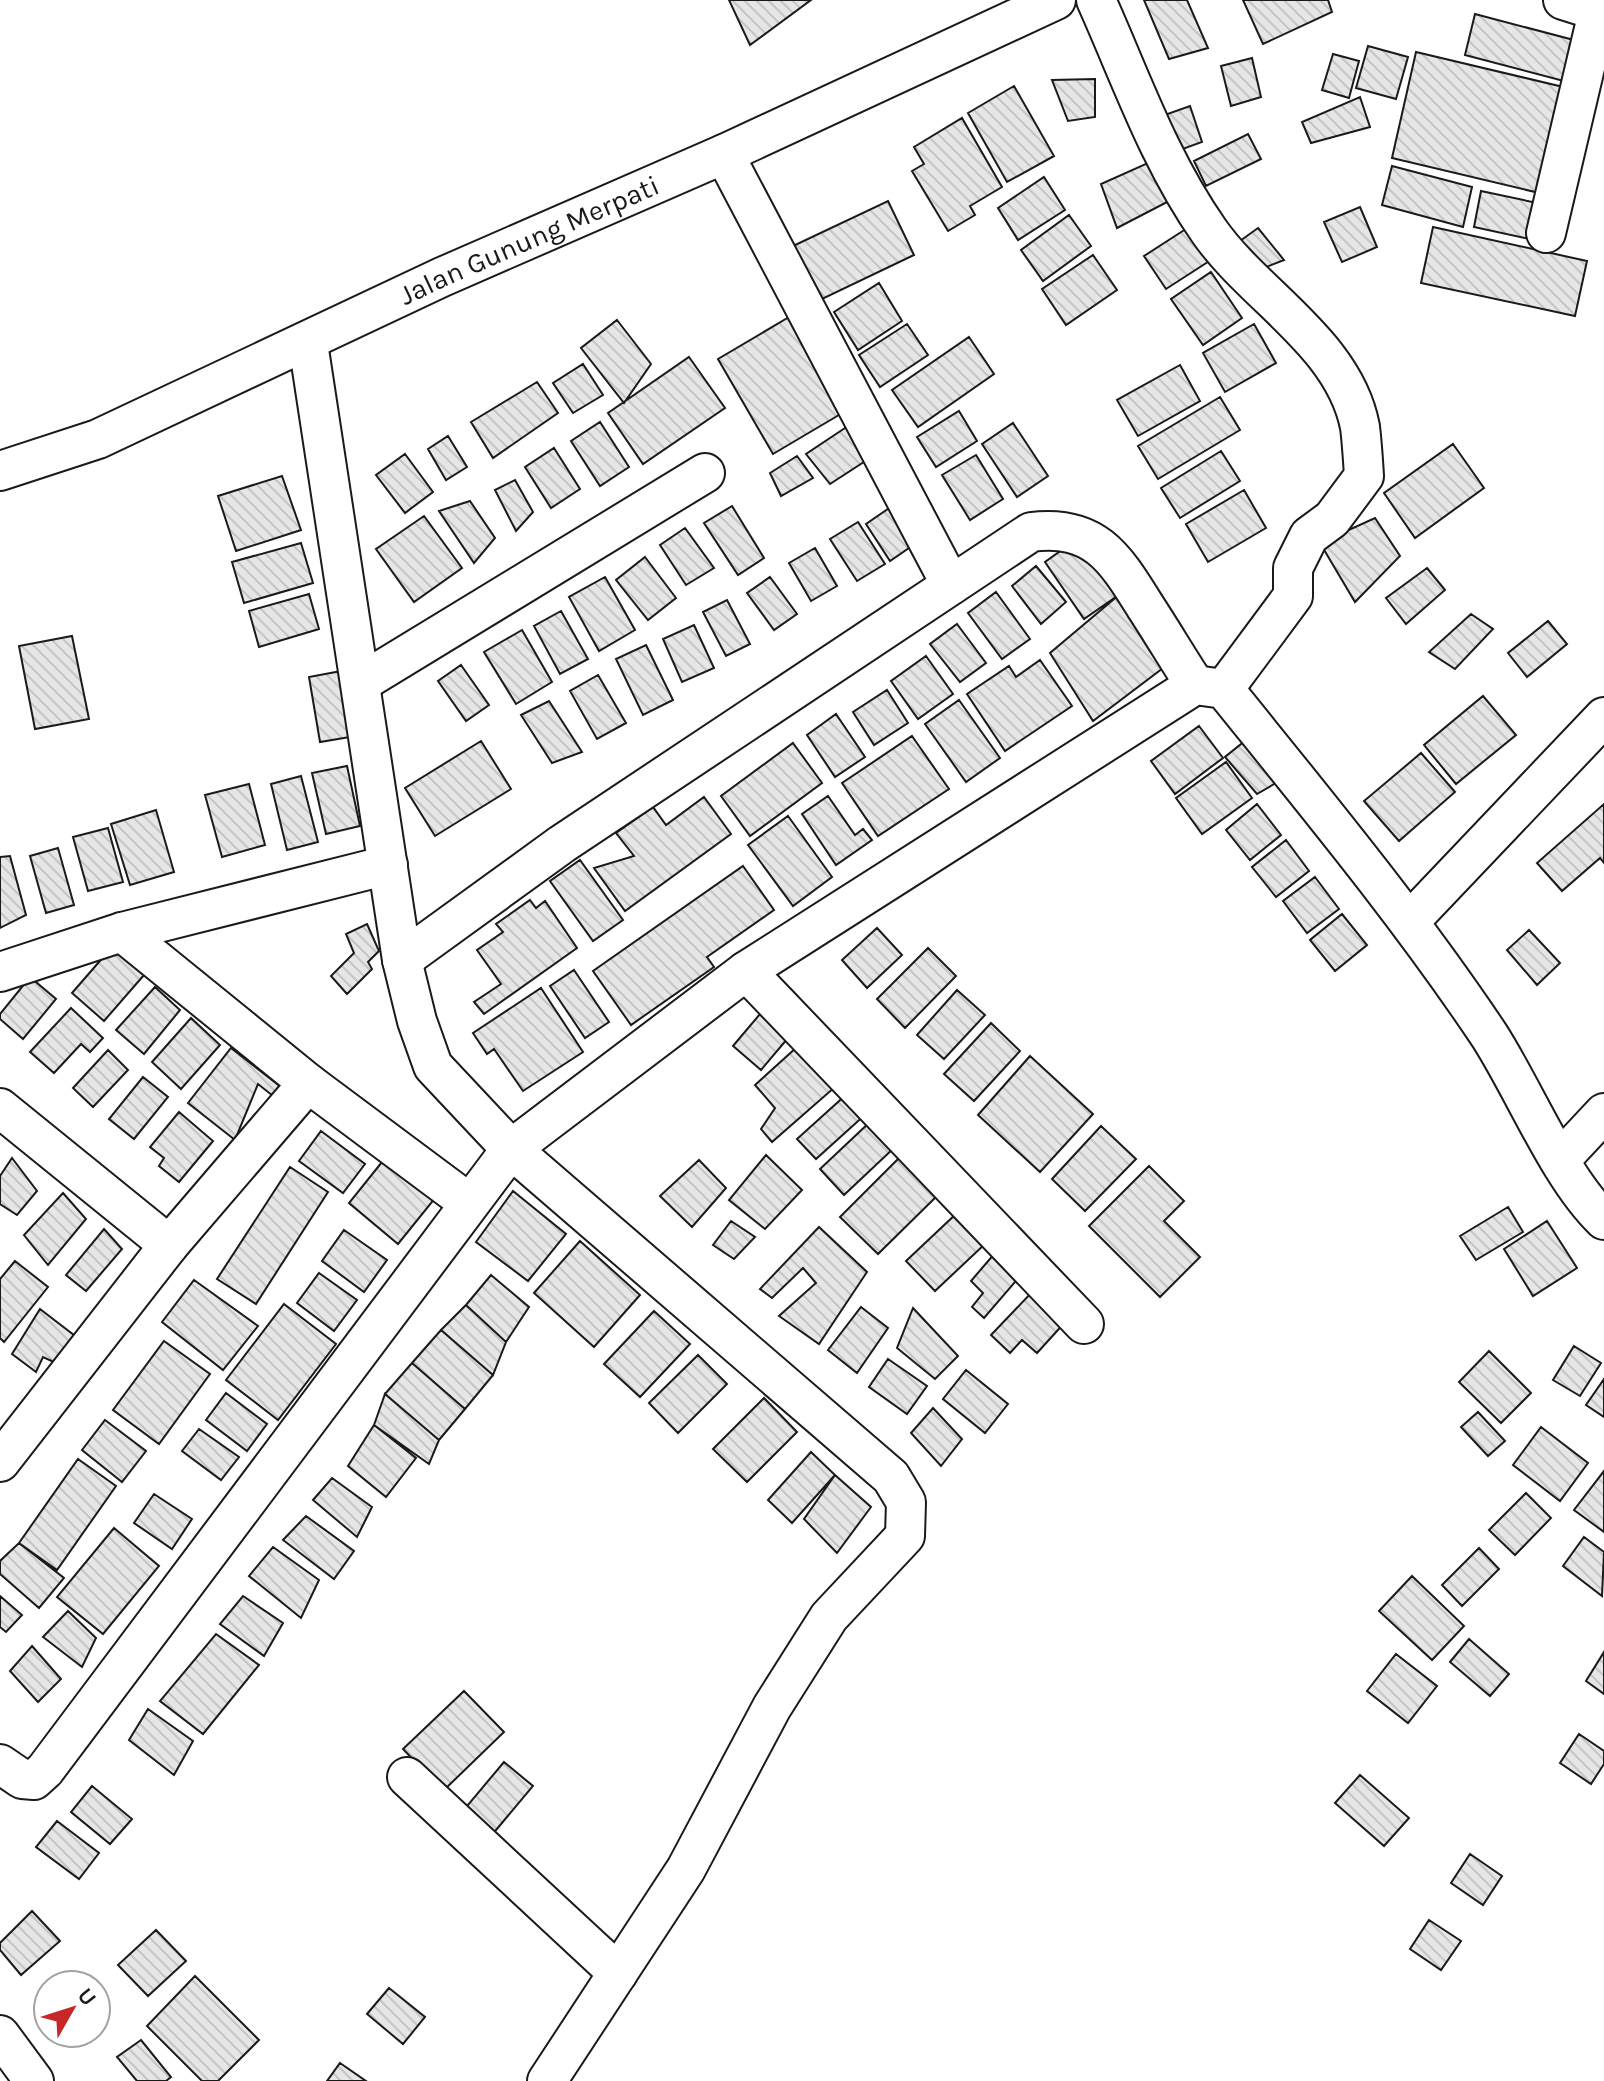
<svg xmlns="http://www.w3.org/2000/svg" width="1604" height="2081" font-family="Karla,sans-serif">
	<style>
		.building { fill: url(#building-back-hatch); stroke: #1a1a1a; stroke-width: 2 }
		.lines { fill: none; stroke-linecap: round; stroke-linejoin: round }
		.minor-casing { stroke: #1a1a1a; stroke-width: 42 }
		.minor { stroke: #fff; stroke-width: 38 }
		.labels { text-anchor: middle; stroke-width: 6; stroke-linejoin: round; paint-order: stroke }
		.street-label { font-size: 28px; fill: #1a1a1a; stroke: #fff }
	</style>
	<defs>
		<pattern id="building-back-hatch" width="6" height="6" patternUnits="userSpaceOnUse" patternTransform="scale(2)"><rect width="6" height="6" fill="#e6e6e6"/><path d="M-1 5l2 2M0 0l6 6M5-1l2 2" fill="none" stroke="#c5c5c5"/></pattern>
	</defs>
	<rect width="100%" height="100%" fill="#fff"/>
	<path class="building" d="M729,0h82l-61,45z
		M1144,0h43l21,48 -39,11z
		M1243,0h85l4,12 -69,32z
		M1475,14l114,30 -10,41 -114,-30z
		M1368,46l40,11 -12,42 -40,-11z
		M1416,52l160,38 -24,106 -160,-38z
		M1333,54l26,7 -10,37 -27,-8z
		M1252,58l9,39 -30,9 -10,-40z
		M1095,79v38l-27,4 -16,-41z
		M1014,86l40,70 -47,26 -39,-69z
		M1360,97l10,30 -59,16 -9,-21z
		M1190,106l12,36 -33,12 -13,-36z
		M962,118l40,69 -32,19 5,9 -27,16 -36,-60 12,-7 -10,-17z
		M1248,134l13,25 -55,27 -12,-25z
		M1159,158l14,41 -56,29 -16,-44z
		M1392,166l80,21 -9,40 -81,-22z
		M1044,177l21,33 -47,30 -20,-32z
		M1481,191l61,13 -8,36 -60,-13z
		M888,201l26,54 -94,45 -27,-54z
		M1360,207l17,40 -35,15 -18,-40z
		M1069,215l22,31 -48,35 -22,-31z
		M1192,225l22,33 -48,31 -22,-33z
		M1433,227l154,34 -12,55 -154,-33z
		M1258,228l26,32 -33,13 -18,-27z
		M1093,255l24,35 -51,35 -24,-36z
		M1211,272l31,46 -39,27 -32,-46z
		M879,283l23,38 -44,29 -24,-38z
		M789,317l55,95 -71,42 -55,-95z
		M617,320l34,44 -27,39 -43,-55z
		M907,324l21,31 -48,32 -21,-32z
		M1254,324l22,39 -51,29 -22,-39z
		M969,337l25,37 -76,53 -26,-37z
		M689,357l36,51 -82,56 -35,-51z
		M583,364l20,31 -30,18 -20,-30z
		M1180,365l20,36 -62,35 -21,-36z
		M537,382l21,31 -65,45 -22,-36z
		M1220,397l20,33 -82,49 -20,-33z
		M959,411l18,30 -41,26 -19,-30z
		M600,422l29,45 -29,19 -29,-45z
		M1013,423l35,53 -31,21 -35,-53z
		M848,426l25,30 -43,28 -24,-30z
		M448,436l19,31 -21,13 -18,-31z
		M1453,444l31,44 -69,50 -31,-45z
		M554,448l26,41 -29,19 -26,-41z
		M1221,451l19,30 -60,37 -19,-30z
		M405,454l28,38 -28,21 -29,-38z
		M976,455l27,44 -33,21 -28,-45z
		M797,456l16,22 -32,18 -11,-23z
		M282,476l19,54 -65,21 -18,-55z
		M515,480l18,32 -17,19 -21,-41z
		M1244,490l22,38 -58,34 -22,-38z
		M470,501l25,37 -21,25 -35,-52z
		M898,502l24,37 -32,22 -24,-37z
		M732,506l32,52 -26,17 -34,-52z
		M424,516l38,52 -48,34 -38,-53z
		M1375,518l25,38 -45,46 -35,-59z
		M858,522l27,42 -28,17 -27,-42z
		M685,528l29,40 -28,17 -26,-40z
		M1080,537l40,57 -36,25 -39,-57z
		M301,543l12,40 -69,20 -12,-41z
		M815,548l22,38 -26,15 -22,-38z
		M645,557l31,41 -28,22 -32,-40z
		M1036,566l30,36 -25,22 -29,-38z
		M1427,568l18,22 -39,34 -20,-26z
		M605,577l30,53 -36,21 -30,-54z
		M770,577l27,37 -23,16 -27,-37z
		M996,592l34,47 -28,20 -34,-46z
		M309,594l10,35 -60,18 -10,-36z
		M1120,594l47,71 -74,56 -43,-68z
		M727,600l23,44 -24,12 -23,-44z
		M561,611l27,48 -28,15 -26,-48z
		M1471,614l22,15 -38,40 -26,-17z
		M1548,621l19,23 -40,33 -19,-24z
		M957,624l29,39 -26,19 -30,-38z
		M694,625l20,43 -32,14 -19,-43z
		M522,630l30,52 -36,22 -32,-52z
		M72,636l17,83 -54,10 -16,-83z
		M646,645l27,55 -30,15 -27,-56z
		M926,656l27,38 -35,25 -27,-38z
		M1040,660l32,46 -67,45 -38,-57 42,-28 7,11z
		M461,665l28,40 -23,16 -28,-40z
		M352,669l10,66 -42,7 -11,-65z
		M598,675l28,48 -29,16 -27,-48z
		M887,690l21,33 -34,22 -21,-33z
		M1483,696l33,39 -60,49 -32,-39z
		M959,700l41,58 -34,24 -41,-58z
		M549,701l33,51 -30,11 -31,-48z
		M836,714l29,43 -30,20 -28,-42z
		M1199,726l24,32 -48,36 -24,-33z
		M1256,732l32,44 -31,18 -32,-37z
		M912,736l37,53 -71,47 -36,-53z
		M481,741l30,48 -76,47 -30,-48z
		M793,743l29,40 -72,53 -29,-40z
		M1421,753l34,39 -56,49 -35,-40z
		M1226,762l26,36 -50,36 -26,-36z
		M347,766l13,60 -34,8 -14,-61z
		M301,776l17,66 -31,8 -16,-66z
		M249,784l16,61 -43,12 -17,-62z
		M828,796l27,39 8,-6 9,11 -36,25 -34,-51z
		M704,797l27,37 -106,77 -31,-43 40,-12 -18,-23 37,-26 13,18z
		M1257,804l24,31 -31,25 -24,-30z
		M1604,804v59l-4,-5 -38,33 -25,-28z
		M156,810l18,62 -44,13 -19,-61z
		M788,816l44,61 -39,29 -45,-61z
		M108,828l15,54 -35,9 -15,-54z
		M1286,840l23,31 -33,26 -24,-30z
		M58,848l16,57 -28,8 -16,-57z
		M10,856l16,59 -26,13v-71z
		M580,860l43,60 -30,21 -43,-60z
		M743,866l31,44 -67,47 7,10 -83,58 -38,-54z
		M1315,877l24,32 -32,24 -24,-32z
		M530,900l6,8 9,-7 32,47 -93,66 -10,-12 27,-18 -24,-34 26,-18 -7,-8z
		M1342,914l25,31 -32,26 -25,-31z
		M367,924l12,27 -11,11 4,7 -25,25 -16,-18 23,-23 -8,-19z
		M877,928l25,27 -35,33 -25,-28z
		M1529,930l31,33 -23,22 -30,-35z
		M112,947l32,28 -40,46 -32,-28z
		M928,948l28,28 -51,52 -28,-29z
		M574,970l35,52 -24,16 -35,-52z
		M30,977l26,22 -33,40 -23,-20v-5z
		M155,987l25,23 -36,44 -28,-24z
		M541,988l42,64 -60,39 -29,-42 -7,5 -14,-21z
		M957,990l28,25 -41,44 -27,-24z
		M71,1008l32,30 -13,14 -9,-8 -27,29 -24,-21z
		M760,1014l28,24 -27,32 -28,-24z
		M191,1018l29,27 -39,44 -29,-27z
		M991,1023l29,28 -46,50 -30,-27z
		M807,1038l36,42 -71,62 -11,-13 14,-21 -20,-23z
		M231,1048l50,39 -8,9 -15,-12 -23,56 -47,-37z
		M108,1050l20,20 -35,37 -20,-19z
		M1030,1056l63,58 -53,58 -62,-57z
		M143,1077l25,20 -34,42 -25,-20z
		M848,1093l19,20 -51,46 -19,-20z
		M179,1112l34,29 -34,41 -20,-16 5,-8 -14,-11z
		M871,1121l24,26 -51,48 -24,-26z
		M1101,1126l35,33 -51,52 -33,-32z
		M321,1131l44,33 -22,29 -44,-32z
		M903,1154l38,38 -63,62 -38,-37z
		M766,1155l36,35 -37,39 -36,-29z
		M386,1157l50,40 -38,47 -49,-41z
		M12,1158l25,33 -20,24 -17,-11v-28z
		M699,1160l27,28 -34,39 -32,-31z
		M1149,1166l35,35 -20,20 36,36 -40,40 -71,-71z
		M290,1167l38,25 -72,112 -39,-25z
		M513,1191l53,43 -38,47 -52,-39z
		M63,1193l23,26 -38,46 -24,-30z
		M1508,1207l15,25 -47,28 -16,-24z
		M957,1213l29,30 -51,48 -29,-30z
		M731,1221l24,16 -21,22 -21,-14z
		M1547,1221l30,47 -44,28 -29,-47z
		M819,1227l48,45 -48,72 -40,-28 37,-33 -13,-15 -31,30 -12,-9z
		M104,1229l18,20 -36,42 -20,-16z
		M344,1230l43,30 -23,32 -42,-31z
		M580,1241l60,54 -46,52 -60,-54z
		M995,1253l26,22 -37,43 -12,-11 11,-14 -12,-12z
		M15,1261l33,26 -44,55 -4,-4v-59z
		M319,1273l38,27 -23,31 -37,-28z
		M491,1275l38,32 -23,35 -40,-37z
		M194,1280l64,46 -35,44 -61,-48z
		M1034,1290l33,30 -30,33 -15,-13 -12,13 -19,-18z
		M284,1304l52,40 -58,76 -52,-40z
		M466,1305l40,37 -13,33 -52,-45z
		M861,1307l27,21 -31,45 -29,-23z
		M913,1308l45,48 -23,23 -38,-31z
		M40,1309l39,30 -21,25 -15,-7 -7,15 -24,-18z
		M654,1311l36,33 -50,53 -36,-33z
		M441,1330l52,45 -28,34 -53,-46z
		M164,1341l46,33 -51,70 -46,-34z
		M1574,1346l27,17 -21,33 -27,-16z
		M1489,1351l42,42 -30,30 -42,-41z
		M698,1355l29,29 -49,49 -29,-30z
		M888,1359l39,27 -20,28 -38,-27z
		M412,1363l53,46 -26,31 -54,-46z
		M966,1370l42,34 -23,29 -42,-34z
		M1604,1379v38l-18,-12z
		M226,1393l41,31 -20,27 -41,-31z
		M385,1394l54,46 -10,24 -55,-39z
		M764,1398l33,34 -50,50 -34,-33z
		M933,1408l29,31 -21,27 -30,-33z
		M1478,1412l27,29 -17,15 -27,-29z
		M105,1420l41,31 -24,31 -40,-32z
		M374,1425l42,33 -30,39 -38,-31z
		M1541,1427l47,36 -28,38 -47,-36z
		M199,1429l40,28 -18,23 -39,-29z
		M811,1452l24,23 -43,48 -24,-23z
		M78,1459l38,27 -59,84 -38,-27z
		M1604,1471v61l-30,-22z
		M835,1475l36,32 -34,46 -33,-34z
		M332,1478l40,29 -15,30 -44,-37z
		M1526,1493l25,25 -36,37 -26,-25z
		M154,1494l38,25 -20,30 -38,-26z
		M306,1516l48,35 -20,28 -51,-39z
		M114,1528l45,38 -56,68 -46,-37z
		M1584,1537l20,15 -2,44 -39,-30z
		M19,1543l45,35 -25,30 -39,-34v-13z
		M273,1547l46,33 -18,38 -52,-42z
		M1479,1548l20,21 -37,37 -20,-21z
		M1412,1576l52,50 -32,34 -53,-49z
		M0,1596l22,19 -16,17 -6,-5z
		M243,1596l40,27 -19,33 -44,-32z
		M68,1611l28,27 -14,29 -39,-30z
		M216,1634l43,31 -56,69 -43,-33z
		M1469,1639l40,35 -19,22 -40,-34z
		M32,1646l29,33 -23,23 -28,-31z
		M1604,1652v42l-18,-13z
		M1396,1654l41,32 -29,37 -41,-32z
		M464,1691l40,41 -61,59 -40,-42z
		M148,1709l45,32 -19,34 -45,-35z
		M1579,1734l25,17v13l-13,20 -31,-21z
		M504,1762l29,24 -42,50 -29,-24z
		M1360,1775l49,43 -25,28 -49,-43z
		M92,1786l40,33 -22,25 -39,-32z
		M57,1821l42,32 -20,26 -43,-32z
		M1470,1854l32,22 -19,29 -32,-22z
		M32,1911l28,30 -39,34 -21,-25v-7z
		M1429,1920l32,21 -20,29 -31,-21z
		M156,1930l30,31 -38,35 -30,-31z
		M195,1976l64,64 -41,41h-16l-55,-55z
		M389,1988l36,29 -22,27 -36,-30z
		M141,2040l30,37 -5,4h-29l-20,-24z
		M340,2063l26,18h-39z"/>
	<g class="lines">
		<defs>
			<g id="minor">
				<path d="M1096,0c35,78 63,160 113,231 45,65 135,112 151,196 2,16 3,33 4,49l-32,43 -23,17 -16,32v28l-69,93"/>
				<path d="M1563,0l41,13"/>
				<path d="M724,154l227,431"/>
				<path d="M1546,233l52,-221"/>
				<path id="s1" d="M0,471l98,-32 344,-162 282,-123 332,-154"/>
				<path d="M362,682l343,-209"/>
				<path d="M1410,921l194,-204"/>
				<path d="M402,960l160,-116 469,-312c64,-8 84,26 114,74 17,26 33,53 50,79"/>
				<path d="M746,971l338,353"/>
				<path d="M0,972l122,-40 266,-67"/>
				<path d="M308,1083l161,120"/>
				<path d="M0,1108l169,137"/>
				<path d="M1561,1159l43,-46"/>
				<path d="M0,1462l169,-217 139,-162 -186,-151"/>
				<path d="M0,1764l22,15 12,1 11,-10 466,-621 -78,-83 -16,-45 -15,-61 -94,-617"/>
				<path d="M407,1777l211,196"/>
				<path d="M0,2035l34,46"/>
				<path d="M547,2081l139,-212 86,-162 57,-90 76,-81 1,-34 -15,-25 -380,-328 235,-178 449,-286 29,4c91,113 184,225 265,346 35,54 70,142 115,185"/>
			</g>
		</defs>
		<use href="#minor" class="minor-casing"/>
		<use href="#minor" class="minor"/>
	</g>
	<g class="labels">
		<g class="street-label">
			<text dy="10" stroke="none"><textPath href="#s1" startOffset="578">Jalan Gunung Merpati</textPath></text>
		</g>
	</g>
	<g transform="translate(72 2009) rotate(51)"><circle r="38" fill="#ffffff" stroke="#a3a3a3" stroke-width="2"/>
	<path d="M0-6L14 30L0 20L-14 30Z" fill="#c62828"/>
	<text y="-12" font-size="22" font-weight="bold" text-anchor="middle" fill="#1a1a1a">U</text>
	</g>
</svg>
